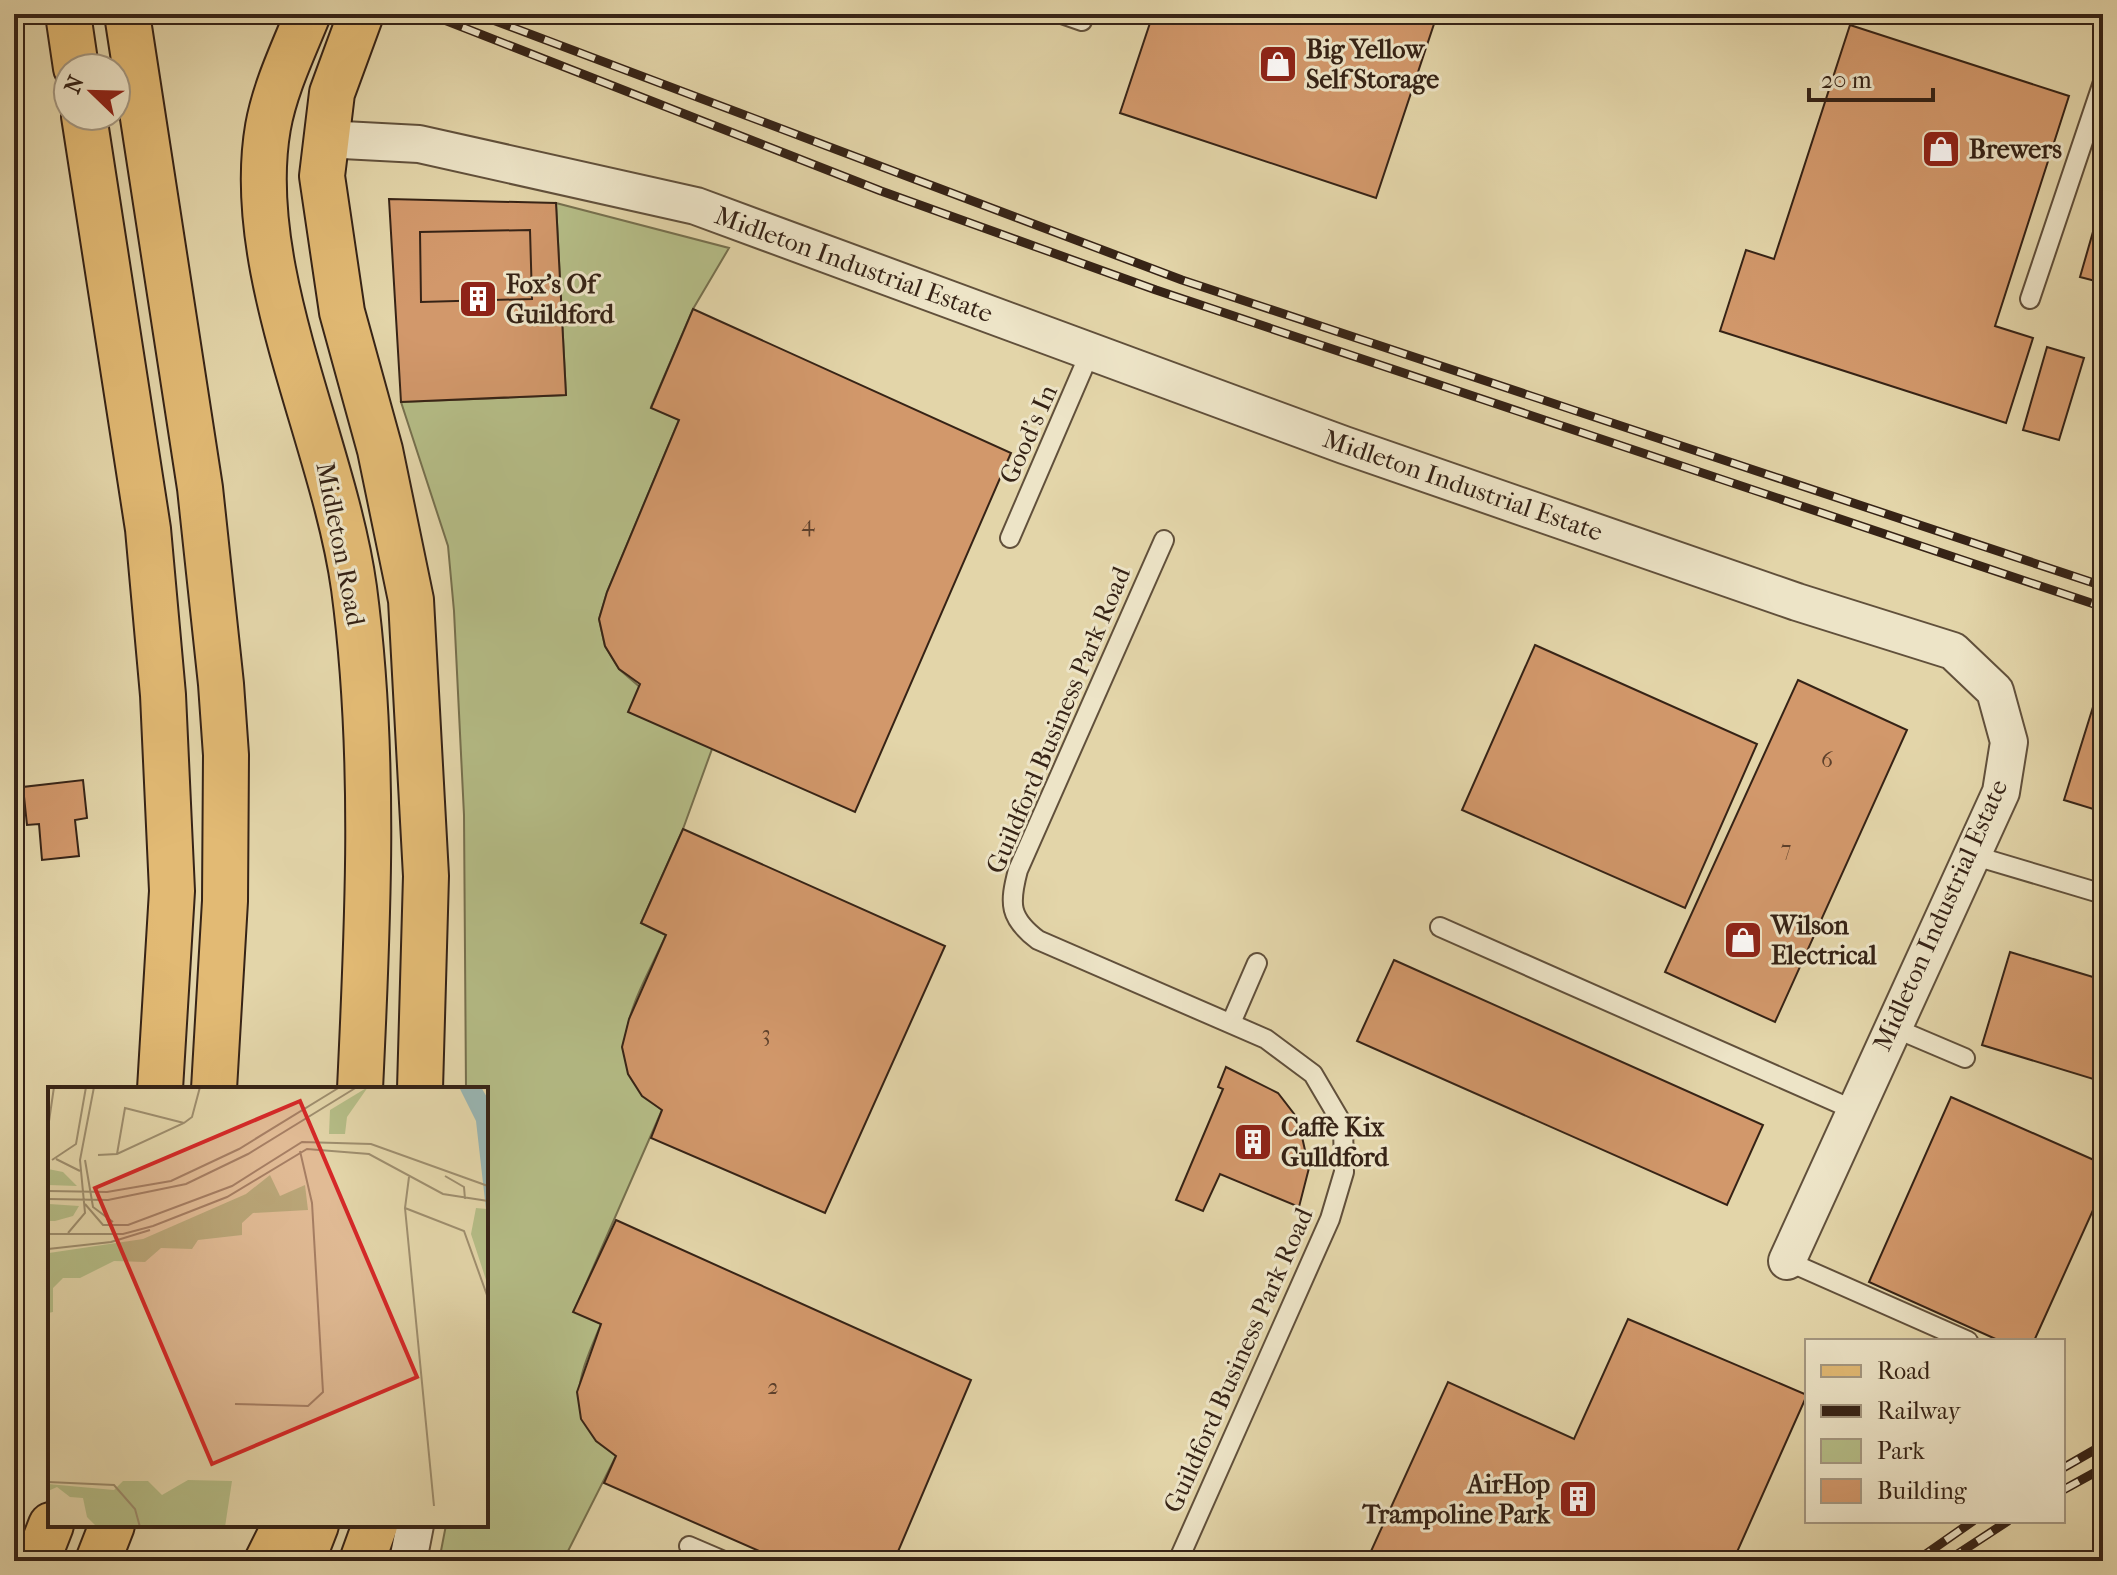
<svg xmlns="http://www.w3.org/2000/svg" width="2117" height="1575" font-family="'IM FELL French Canon',serif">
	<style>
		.green { fill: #b5bd87; stroke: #76704e; stroke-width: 2 }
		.building { fill: #d2986b; stroke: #362316; stroke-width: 2 }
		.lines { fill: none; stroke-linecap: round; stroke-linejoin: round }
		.service-casing { stroke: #61503b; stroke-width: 22 }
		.minor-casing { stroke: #61503b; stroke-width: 40 }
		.primary-casing { stroke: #362316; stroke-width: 48 }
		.trunk-casing { stroke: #362316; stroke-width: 48 }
		.service { stroke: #ede4c7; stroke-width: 18 }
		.minor { stroke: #ede4c7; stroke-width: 36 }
		.primary { stroke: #e2ba74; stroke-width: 44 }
		.trunk { stroke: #e2ba74; stroke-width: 44 }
		.rail-casing { stroke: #362316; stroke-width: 9 }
		.rail { stroke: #ede4c7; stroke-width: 6; stroke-dasharray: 18; stroke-linecap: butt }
		.labels { text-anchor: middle; stroke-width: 6; stroke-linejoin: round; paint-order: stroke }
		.number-label { font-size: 22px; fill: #5d402b }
		.poi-label { font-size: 26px; font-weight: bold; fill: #362316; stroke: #ede4c7; text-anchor: start }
		.street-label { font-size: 26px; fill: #362316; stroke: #ede4c7 }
		.inset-road { fill: none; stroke: #9e8e6e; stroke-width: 2 }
		.view { fill: #d62828; fill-opacity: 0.15; stroke: #d62828; stroke-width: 4 }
		.inset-edge { fill: none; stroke: #362316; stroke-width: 4 }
	</style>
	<rect width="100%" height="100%" fill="#e3d5a9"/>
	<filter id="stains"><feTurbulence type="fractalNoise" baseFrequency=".0025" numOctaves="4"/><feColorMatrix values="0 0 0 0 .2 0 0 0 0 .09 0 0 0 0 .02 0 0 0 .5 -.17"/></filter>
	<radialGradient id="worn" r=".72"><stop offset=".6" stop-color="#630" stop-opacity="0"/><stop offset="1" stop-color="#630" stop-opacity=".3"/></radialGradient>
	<path class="green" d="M556,203l173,45 -36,61 -42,98 28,13 -72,172 -8,27 6,27 14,23 93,80 -29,80 -42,94 25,12c-27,60 -74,125 -4,175l-88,201 27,13c-23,55 -41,90 15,132l-53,105h-124l7,-36h40v-436h-20l-2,-274 -10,-204 -6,-65 -47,-144 165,-7z"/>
	<path class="building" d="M1153,14l284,1 -61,183 -256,-85z
		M1850,25l219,71 -74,230 38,12 -27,85 -286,-92 26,-81 28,9z
		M2103,197v86l-23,-6z
		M389,199l167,4 10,192 -165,7z
		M530,230l2,69 -111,3 -1,-70z
		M693,309l318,144 -156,359 -227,-100 12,-28 -21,-15 -14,-23 -6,-27 8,-27 72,-172 -28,-12z
		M2047,347l37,11 -25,82 -36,-10z
		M1535,645l222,99 -72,164 -223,-98z
		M1798,680l109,50 -132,292 -110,-50z
		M2093,707l10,3v102l-39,-12z
		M83,780l4,38 -12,2 4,36 -37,4 -3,-36 -12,1 -4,-38z
		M683,829l262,117 -120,267 -174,-75 11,-28 -20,-14 -14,-22 -6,-27 7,-28 37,-84 -25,-12z
		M2010,952l93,28v102l-121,-37z
		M1394,960l369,165 -36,80 -370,-164z
		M1226,1067l52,26 20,26 11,49 -10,39 -79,-33 -17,37 -27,-11 47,-111 -5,-2z
		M1951,1097l152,67v24l-69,153h-34l-131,-59z
		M616,1220l355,160 -77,181h-112l-178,-78 12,-27 -20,-15 -15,-22 -4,-27 24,-68 -28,-12z
		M1628,1319l179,76 -74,166 -366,-1 81,-178 126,57z"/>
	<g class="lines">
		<defs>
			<path id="service" d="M1062,14l20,7 2,-7
				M2030,299l73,-217
				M1010,538l81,-188
				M1164,540l-146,330c-9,34 -9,48 20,70l228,99 47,35 30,51 1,47 -14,47 -152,342
				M1972,855l131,39
				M1440,927l414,183
				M1231,1023l26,-60
				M1892,1027l73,31
				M1787,1261l181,80
				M689,1546l35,15"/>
			<path id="minor" d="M324,139l95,5 277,62 648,239 453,157 156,49 42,40 14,51 -8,50 -214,469
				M408,1561l7,-36"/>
			<path id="primary" d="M308,14c-15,37 -33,74 -40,113 -25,144 66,316 86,461 22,165 14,335 6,501
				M361,14l-29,79 -10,83 20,136 38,138 31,150 15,276 -6,213
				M267,1561l18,-36
				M302,1561l14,-36
				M362,1561l13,-36"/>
			<path id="trunk" d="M68,14l8,54
				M127,14l73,474 21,196 5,71 -1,146 -11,188
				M84,116l64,413 15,166 9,196 -12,198
				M37,1561l14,-36
				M98,1561l14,-36"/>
		</defs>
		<use href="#service" class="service-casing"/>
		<use href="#minor" class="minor-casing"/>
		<use href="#primary" class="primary-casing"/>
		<use href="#trunk" class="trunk-casing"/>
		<use href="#service" class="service"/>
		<use href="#minor" class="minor"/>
		<use href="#primary" class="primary"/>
		<use href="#trunk" class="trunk"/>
		<defs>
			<path id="rail" d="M429,14l452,177 275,99 947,317
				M477,14l705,266 921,306
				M2063,1468l40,-23
				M2063,1490l40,-22
				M1916,1561l57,-40
				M1947,1561l61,-40"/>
		</defs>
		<use href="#rail" class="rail-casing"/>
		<use href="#rail" class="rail"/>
	</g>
	<defs>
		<symbol id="shop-square" viewBox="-11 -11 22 22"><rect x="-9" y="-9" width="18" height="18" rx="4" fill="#8f2418" stroke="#ede4c7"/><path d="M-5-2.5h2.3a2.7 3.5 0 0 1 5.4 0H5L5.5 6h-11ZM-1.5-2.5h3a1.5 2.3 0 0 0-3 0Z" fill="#fff"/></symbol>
		<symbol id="building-square" viewBox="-11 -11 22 22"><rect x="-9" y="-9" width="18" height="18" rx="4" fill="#8f2418" stroke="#ede4c7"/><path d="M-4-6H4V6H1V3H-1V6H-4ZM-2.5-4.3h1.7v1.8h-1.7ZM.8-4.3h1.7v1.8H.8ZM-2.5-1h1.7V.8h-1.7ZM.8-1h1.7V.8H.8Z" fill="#fff"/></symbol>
	</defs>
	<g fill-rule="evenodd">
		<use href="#shop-square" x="1256" y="42" width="44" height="44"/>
		<use href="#shop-square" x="1919" y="127" width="44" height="44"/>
		<use href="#building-square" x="456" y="277" width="44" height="44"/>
		<use href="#shop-square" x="1721" y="918" width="44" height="44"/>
		<use href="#building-square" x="1231" y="1120" width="44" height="44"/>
		<use href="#building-square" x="1556" y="1477" width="44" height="44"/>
	</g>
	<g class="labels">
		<g class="number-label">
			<text x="808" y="531">4</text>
			<text x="1827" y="767">6</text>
			<text x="1786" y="856">7</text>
			<text x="766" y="1041">3</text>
			<text x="773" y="1394">2</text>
		</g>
		<g class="poi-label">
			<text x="1306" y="58">Big Yellow<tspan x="1306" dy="30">Self Storage</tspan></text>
			<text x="1969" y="158">Brewers</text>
			<text x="506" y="293">Fox's Of<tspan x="506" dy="30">Guildford</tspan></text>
			<text x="1771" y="934">Wilson<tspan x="1771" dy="30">Electrical</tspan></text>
			<text x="1281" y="1136">Caffè Kix<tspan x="1281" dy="30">Gulldford</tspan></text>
			<text x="1550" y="1493" text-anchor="end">AirHop<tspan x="1550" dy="30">Trampoline Park</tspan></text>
		</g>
		<g class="street-label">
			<text transform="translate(854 264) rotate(20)" y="9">Midleton Industrial Estate</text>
			<text transform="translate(1028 434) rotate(-66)" y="9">Good's In</text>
			<text transform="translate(1463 485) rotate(19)" y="9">Midleton Industrial Estate</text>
			<text transform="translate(341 544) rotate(79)" y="9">Midleton Road</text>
			<text transform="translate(1058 720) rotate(-67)" y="9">Guildford Business Park Road</text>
			<text transform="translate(1940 915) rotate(-66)" y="9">Midleton Industrial Estate</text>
			<text transform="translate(1238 1360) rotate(-66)" y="9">Guildford Business Park Road</text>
		</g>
	</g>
	<g transform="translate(48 1087)">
		<rect width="440" height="440" fill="#e3d5a9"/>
		<path d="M320,0l-21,30 -2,17h-16l1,-24zM0,82l15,3 14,14 -29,-1zM222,88l10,21 25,-11 3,25 -55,3 -11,10v12l-44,5 -6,9 -31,-1 -16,14 -31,-1 -34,17h-17l-10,10v24l-5,1 1,-60 94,-14 103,-45zM0,117h1l30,2 -6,10 -18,5h-7zM428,121l11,1 1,77 -17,-52zM140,393l44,1 -7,46h-128l-10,-10 -4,-19 -13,-1 -13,-10 -9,4v-7l66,6 9,-9h25l14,14z" fill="#b5bd87"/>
		<path d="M411,0h22l7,12v128l-12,-106z" fill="#99b6b3"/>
		<path class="inset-road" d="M0,41l6,-41M69,67l8,-46 59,15M50,68l19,-1 67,-31 8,-6 8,-30M8,72l24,12M4,73l24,-16 10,-57M37,73l8,47 20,15M397,89l19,11 1,12M361,90l-4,31 59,23 24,67M0,104l59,1 64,-11 68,-32 101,-62M0,112l60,1 78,-16 62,-30 109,-67M37,117l18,21h25l104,-39 70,-44 69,2 117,42M357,121l29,298M20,146l17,-20 -5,-53 14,-73M0,147h75l30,-8 74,-29 80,-48 62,5 74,40 45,7M0,162l63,-7 39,-12M187,317l73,2 15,-14 -11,-189 -12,-52M0,395l66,3 21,24 5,18"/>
		<path class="view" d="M252,14l117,276 -205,87 -117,-276z"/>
		<rect width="440" height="440" class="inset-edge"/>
	</g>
	<rect width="2117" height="1575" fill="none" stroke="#e3d5a9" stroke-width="48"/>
	<rect x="16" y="16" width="2085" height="1543" fill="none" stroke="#362316" stroke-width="4"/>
	<rect x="24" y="24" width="2069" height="1527" fill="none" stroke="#362316" stroke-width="2"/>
	<rect x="1805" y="1339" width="260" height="184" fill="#ede4c7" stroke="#a49780" stroke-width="2"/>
	<rect x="1821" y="1365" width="40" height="12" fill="#e2ba74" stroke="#a49780" stroke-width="2"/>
	<text x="1877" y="1379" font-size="24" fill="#362316">Road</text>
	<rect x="1821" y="1405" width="40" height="12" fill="#362316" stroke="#a49780" stroke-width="2"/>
	<text x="1877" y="1419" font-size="24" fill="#362316">Railway</text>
	<rect x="1821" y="1439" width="40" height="24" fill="#b5bd87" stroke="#a49780" stroke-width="2"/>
	<text x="1877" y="1459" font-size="24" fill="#362316">Park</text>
	<rect x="1821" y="1479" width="40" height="24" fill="#d2986b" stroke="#a49780" stroke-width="2"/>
	<text x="1877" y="1499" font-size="24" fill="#362316">Building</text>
	<g transform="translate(92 92) rotate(293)"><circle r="38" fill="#ede4c7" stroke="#a49780" stroke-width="2"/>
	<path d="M0-6L14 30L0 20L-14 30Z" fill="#8f2418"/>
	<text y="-12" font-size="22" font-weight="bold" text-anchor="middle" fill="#362316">N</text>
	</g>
	<path d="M1809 88v12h124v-12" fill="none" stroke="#362316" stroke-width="4"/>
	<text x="1821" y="88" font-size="24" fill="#362316" stroke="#ede4c7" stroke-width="6" paint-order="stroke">20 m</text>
	<rect width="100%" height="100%" filter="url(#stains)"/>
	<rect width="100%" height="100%" fill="url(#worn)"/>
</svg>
